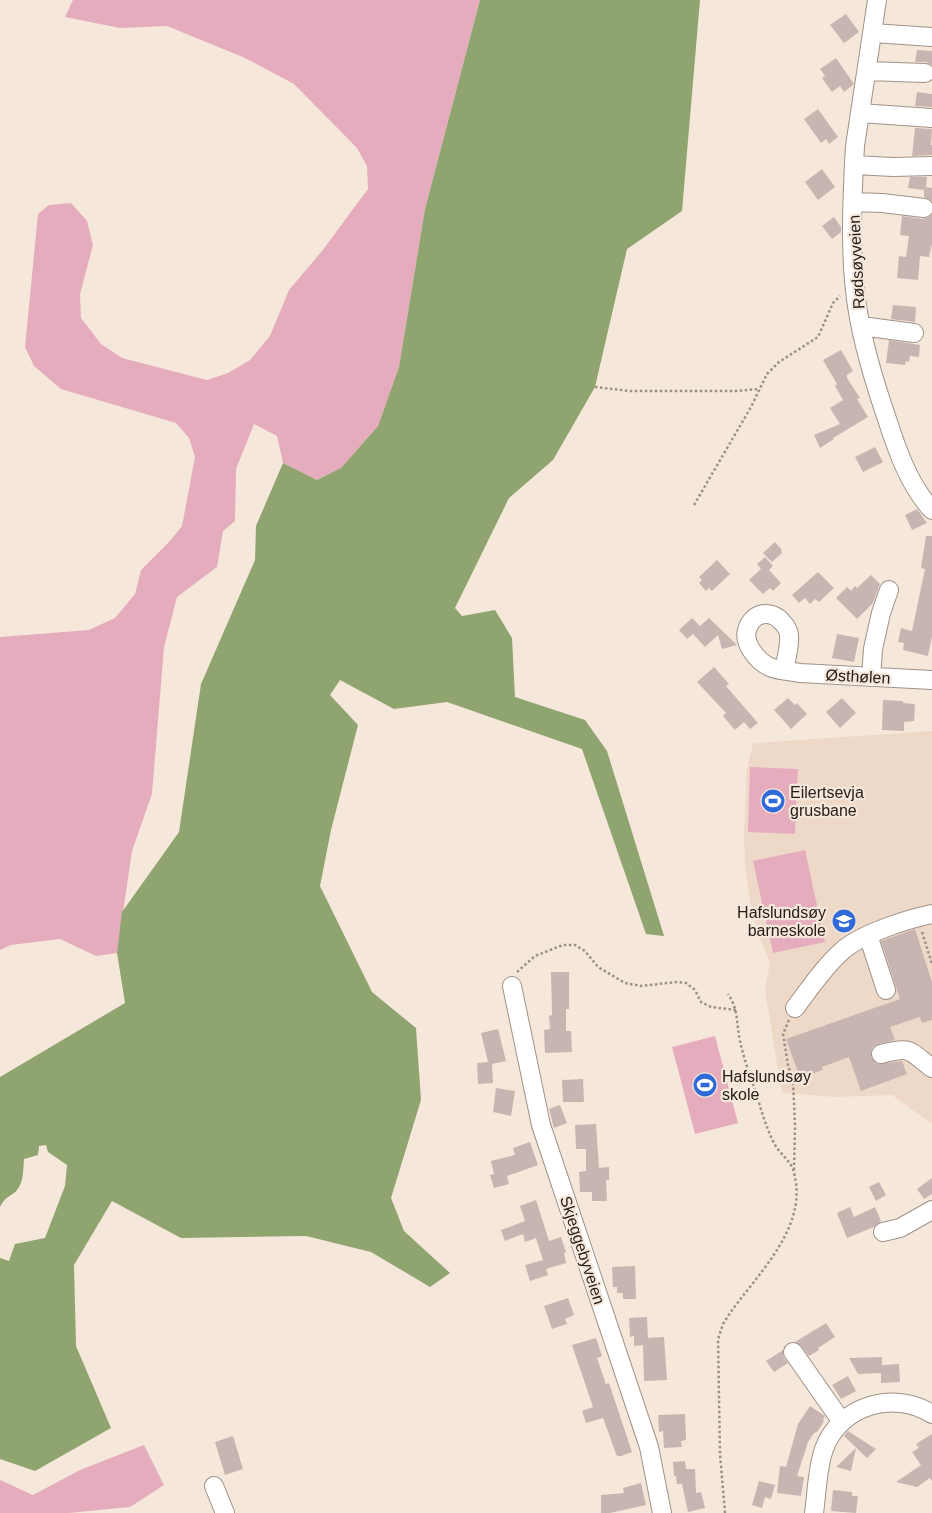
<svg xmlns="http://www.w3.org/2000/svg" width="932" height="1513" font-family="Arial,sans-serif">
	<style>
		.built { fill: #eed9c8 }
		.green { fill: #e5acbe }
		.water { fill: #8fa46f }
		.building { fill: #c8b5b1 }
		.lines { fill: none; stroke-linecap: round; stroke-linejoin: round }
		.minor-casing { stroke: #9f9287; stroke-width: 20 }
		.path { stroke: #9b9088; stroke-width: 2.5; stroke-dasharray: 2.5 2.5; stroke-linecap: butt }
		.minor { stroke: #fff; stroke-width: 18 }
		.labels { text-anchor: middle; stroke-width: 4.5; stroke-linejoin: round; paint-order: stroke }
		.street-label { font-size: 16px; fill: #25201c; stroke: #f6e7db }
		.poi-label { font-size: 16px; fill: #25201c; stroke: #f6e7db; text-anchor: start }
	</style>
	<rect width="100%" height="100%" fill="#f6e7db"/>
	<path class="built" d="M932,731v393l-40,-29 -57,2 -53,-4 -17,-103 5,-27 -11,-27 -8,-30 -6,-39 -1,-33 3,-65 6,-26z"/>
	<path class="green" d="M73,0h407l-55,209 -26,158 -21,59 -37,42 -24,12 -34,-17 -6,-27 -23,-12 -18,45 -1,52 -12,10 -6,36 -40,30 -13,50 -12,147 -20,57 -15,102 -21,3 -36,-17 -49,6 -11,5v-313l89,-7 26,-12 20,-24 6,-24 28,-28 13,-16 13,-69 -6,-19 -13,-15 -115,-34 -27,-23 -9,-19 13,-133 11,-9 22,-2 16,18 6,24 -13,49 1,24 20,26 21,14 85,22 21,-7 22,-13 20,-24 19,-46 33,-39 46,-62 -1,-23 -10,-18 -63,-64 -49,-26 -78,-32 -47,2 -55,-11z
		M750,767l48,2 -3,65 -47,-2z
		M805,850l20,92 -52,11 -20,-92z
		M715,1036l23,87 -43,11 -23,-87z
		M144,1445l20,40 -34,22 -61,6h-69v-33l33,15 47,-25z"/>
	<path class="water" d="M480,0h220l-18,211 -55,38 -32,138 -42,73 -44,38 -54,110 7,8 33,-6 17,28 3,59 70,23 22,31 57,185 -18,-2 -64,-185 -135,-47 -53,7 -54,-29 -10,15 28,30 -27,105 -11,56 52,106 44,36 5,72 -30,98 13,33 46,42 -20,14 -59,-35 -65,-16 -125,2 -69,-37 -38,64 2,81 35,82 -76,43 -35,-12v-201l9,3 6,-17 30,-6 20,-52 2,-21 -19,-13 -2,-7 -7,1 -1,9 -14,4c-1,10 0,23 -7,31 -7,8 -11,5 -17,17v-130l125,-74 -8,-50 5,-41 57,-80 22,-148 54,-124 1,-34 27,-63 34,17 24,-12 37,-42 21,-59 26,-158z"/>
	<path class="building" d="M846,14l13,18 -15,11 -14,-18z
		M917,50l15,1v14l-6,-3h-11z
		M836,58l18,26 -10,8 -4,-6 -8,6 -10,-14 3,-2 -5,-7z
		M917,92l15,2v13l-17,-1z
		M818,109l20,28 -9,7 -3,-5 -5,4 -17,-24z
		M915,128l17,1 -1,16h1v10l-20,1z
		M822,169l13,18 -17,13 -13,-18z
		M910,177h17l-1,10 6,1v13l-8,-4v-7l-16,-2z
		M932,215v29l-3,13 -9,-1 -2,24 -21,-2 2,-22 7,1 3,-21 -9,-1 2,-19 21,3z
		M834,217l7,10v5l-9,7 -10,-13z
		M893,305l23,2 -1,15 -24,-3z
		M889,340l31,5 -1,12 -9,-1 -1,6 -3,-1 -1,4 -19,-2z
		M841,350l12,21 -6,4v3l13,20 -3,1 11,18 -35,21 1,1 -14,9 -6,-13 26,-11 -10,-16 13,-8 -8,-14 2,-2 -14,-24z
		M875,447l8,15 -20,10 -8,-15z
		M917,509l10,14 -15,7 -7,-15z
		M926,536h6v100l-4,20 -25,-6 1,-7 -6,-1 3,-14 11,3 13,-62 -4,-1z
		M775,542l7,8 -1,1 1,2 -10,9 -9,-9z
		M765,557l8,9 -4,4 12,13 -8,8 -3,-3 -7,6 -14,-14 12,-11 -4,-5z
		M717,560l13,14 -18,17 -3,-3 -3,3 -7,-8 3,-3 -3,-3z
		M818,572l16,16 -15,14 -4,-3 -5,5 -5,-6 -6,5 -7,-8z
		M871,575l9,9 -7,19 -16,16 -21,-21 11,-11 4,4 4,-5 2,2z
		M692,618l8,8 9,-8 28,27 -15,4 -4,-14 -13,12 -12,-13 -6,5 -8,-9z
		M837,634l22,4 -5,24 -22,-4z
		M714,667l15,17 -3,2 32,37 -8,6 -6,-7 -9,8 -12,-14 3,-3 -29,-31z
		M788,698l7,7 2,-2 10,11 -16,15 -17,-19z
		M842,698l14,15 -16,15 -14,-16z
		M883,700l20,1v2l12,1 -1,17 -10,1v9l-22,-1z
		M915,929l17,53v38l-10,3 -2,-6 -30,10 5,13 -17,4 -5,3 -2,4v6l7,7 24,-3 5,13 -46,17 -12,-34 -27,10 1,3 -23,8 -14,-39 114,-40 -19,-58z
		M551,972h18v37h-3v22h5l1,21 -27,1 -1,-23 6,-1 -1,-13 3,-1z
		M498,1029l8,32 -14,3 1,19 -15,1 -1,-21 11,-1 -7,-29z
		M583,1079l1,23h-21l-1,-22z
		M496,1088l19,3 -4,25 -18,-4z
		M560,1105l7,18 -13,5 -5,-19z
		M596,1124l3,44 10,-1v13h-3l1,21h-15v-9h-12l-1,-20 7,-1v-22h-10l-1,-24z
		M530,1142l8,23 -31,11 2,8 -15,4 -4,-13 4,-1 -3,-13 24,-6 -2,-7z
		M932,1178v16l-8,5 -7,-10z
		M879,1182l7,13 -10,6 -7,-14z
		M536,1200l13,41 12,-4 5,15 -2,1 2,10 -20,6 2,6 -18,6 -5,-16 18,-5 -7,-22 -11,4 -2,-8 -18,7 -4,-11 24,-9 -5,-15z
		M850,1207l4,10 21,-10 6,14 -7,6 -27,11 -10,-25z
		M635,1266l1,33h-13v-6h-6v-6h-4l-1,-20z
		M568,1298l6,17 -9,4 2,5 -15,5 -8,-23z
		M647,1317l1,21 16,-1 3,43 -23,1 -1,-36 -9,1v-10l-4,1 -1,-19z
		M826,1323l9,14 -17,11 1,2 -10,6 -8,-10 -6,-4z
		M596,1338l6,18 -5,2 9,26 3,-1 23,69 -11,4h-4l-2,-5 -12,-33 -17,5 -4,-12 11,-4 -21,-62z
		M783,1350l1,8 4,5 -14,9 -8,-11z
		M882,1357v8l17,-1 1,18 -19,1v-10l-23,1 -9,-16z
		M848,1376l8,15 -15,8 -9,-14z
		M810,1406l15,10 -2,4 1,1 -1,2 -6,9 -3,1 -6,9 -11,34 7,1 -3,19 -24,-3 3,-27 6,1 12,-43z
		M685,1414l1,26 -5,1 1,6 -18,1 -1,-17 -4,1 -1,-17z
		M848,1431l28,18 -9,9 -23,-22z
		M932,1434v47l-2,-3 -13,9 -21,-5 25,-17 -9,-13 7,-4 -3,-4z
		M233,1436l10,33 -18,6 -10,-33z
		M856,1448l-5,23 -15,-4z
		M685,1461l1,8h9l1,24 5,-1 4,16 -17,4 -6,-28h-5l-1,-8h-2l-1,-14z
		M759,1481l16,4 -4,14 -6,-2 -3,11 -10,-3z
		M641,1483l5,22 -36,8h-9v-18l23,-2 -1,-5z
		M833,1490l19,2v4h6l-2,17 -25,-2z"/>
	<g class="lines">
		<defs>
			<path id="minor" d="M877,0l-22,146c-3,52 -6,115 3,166 6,37 17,72 29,107 10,31 22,66 45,91
				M873,33l59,4
				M867,71l58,2
				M860,113l72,5
				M854,165l39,2 39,-1
				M853,202l29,1 42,5
				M861,326l53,7
				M784,670c2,-11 6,-23 5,-34 0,-6 -3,-10 -7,-14 -11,-13 -30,-10 -35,8 -4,14 11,32 23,37 9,4 21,4 30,6l132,7
				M871,677l2,-28 8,-36 8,-23
				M868,935l18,55
				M512,986l29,139 108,322 13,66
				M795,1008c15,-20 29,-41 47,-57 19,-17 65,-32 90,-37
				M881,1054c31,-8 27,-4 51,14
				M883,1232l17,-4 32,-18
				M793,1352l49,70
				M214,1486l11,27
				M814,1513c3,-21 3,-44 10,-64 16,-44 70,-59 108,-35"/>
		</defs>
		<use href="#minor" class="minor-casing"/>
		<path class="path" d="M595,387l35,4h107l22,-2
			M694,505l57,-98 16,-33 12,-12 39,-25 15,-34 7,-7
			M922,932l10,32
			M517,972l18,-16 28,-11h12l10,6 13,16 27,16 16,3 35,-4 10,1 9,7 6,12 10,5 25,3
			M789,1020l-6,14 5,31 5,16 2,45 -1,44
			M725,1513l-5,-59 -2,-115 5,-15 5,-8c28,-41 81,-88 66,-143 -2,-11 -13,-18 -19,-28 -10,-19 -15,-40 -22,-61 -5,-14 -10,-29 -13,-43 -4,-18 -1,-31 -12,-47"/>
		<use href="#minor" class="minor"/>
	</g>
	<defs>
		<symbol id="stadium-disc" viewBox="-11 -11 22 22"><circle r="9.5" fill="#2f6ad8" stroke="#f6e7db"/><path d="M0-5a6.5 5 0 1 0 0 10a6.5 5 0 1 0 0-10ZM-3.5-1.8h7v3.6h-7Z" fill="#fff"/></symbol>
		<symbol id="school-disc" viewBox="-11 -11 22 22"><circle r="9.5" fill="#2f6ad8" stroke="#f6e7db"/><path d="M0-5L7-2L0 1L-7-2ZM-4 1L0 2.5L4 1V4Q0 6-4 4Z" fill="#fff"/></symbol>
	</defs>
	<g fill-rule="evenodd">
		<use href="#stadium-disc" x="759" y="787" width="28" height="28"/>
		<use href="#school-disc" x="830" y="907" width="28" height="28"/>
		<use href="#stadium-disc" x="691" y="1071" width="28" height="28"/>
	</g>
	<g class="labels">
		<g class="street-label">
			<text transform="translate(856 262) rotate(-93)" y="6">Rødsøyveien</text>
			<text transform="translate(858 676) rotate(3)" y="6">Østhølen</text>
			<text transform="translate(583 1250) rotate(72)" y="6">Skjeggebyveien</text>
		</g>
		<g class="poi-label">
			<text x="790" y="798">Eilertsevja<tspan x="790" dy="18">grusbane</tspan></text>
			<text x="826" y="918" text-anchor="end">Hafslundsøy<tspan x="826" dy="18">barneskole</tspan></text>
			<text x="722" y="1082">Hafslundsøy<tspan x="722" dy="18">skole</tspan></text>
		</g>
	</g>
</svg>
